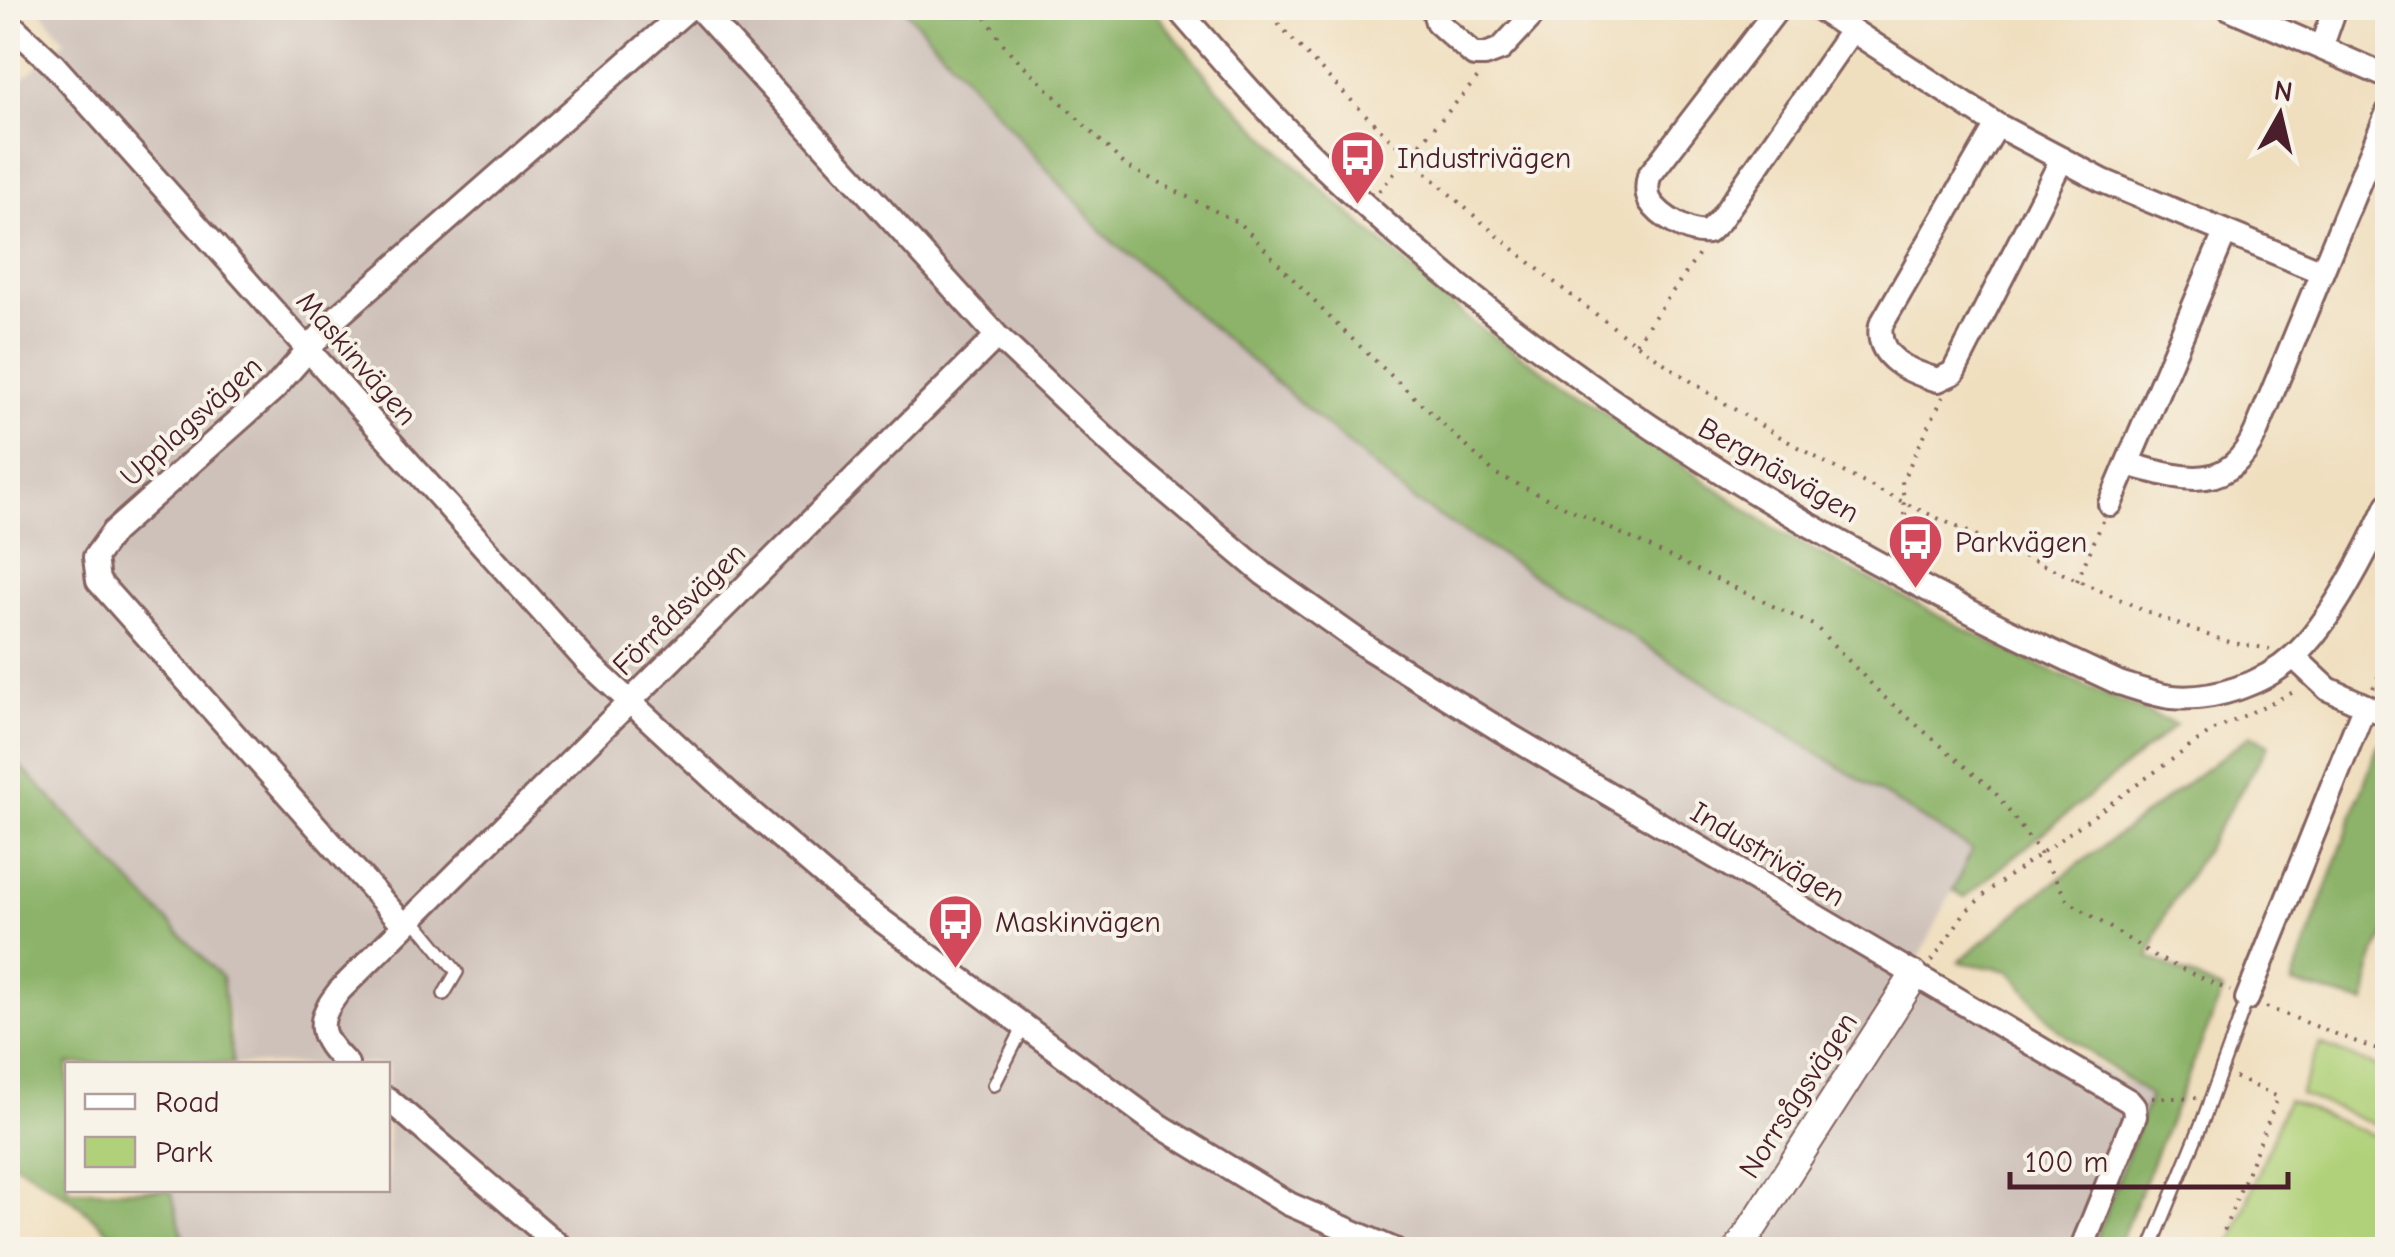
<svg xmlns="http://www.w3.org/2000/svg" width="2395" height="1257" font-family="'Comic Neue',sans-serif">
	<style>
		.industrial { fill: #cec1ba }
		.green { fill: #b0d179; stroke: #7d7852; stroke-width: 2.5 }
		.forest { fill: #8cb369; stroke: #6b694a; stroke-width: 2.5 }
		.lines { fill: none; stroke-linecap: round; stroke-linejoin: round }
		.service-casing { stroke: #84625f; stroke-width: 16 }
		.minor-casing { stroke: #84625f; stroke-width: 28 }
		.tertiary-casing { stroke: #84625f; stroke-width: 32 }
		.path { stroke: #84625f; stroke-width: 4; stroke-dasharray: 2.5 8; stroke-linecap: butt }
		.service { stroke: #fff; stroke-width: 11 }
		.minor { stroke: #fff; stroke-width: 22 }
		.tertiary { stroke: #fff; stroke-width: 28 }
		.labels { text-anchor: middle; stroke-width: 8; stroke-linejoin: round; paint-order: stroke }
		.poi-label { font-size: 30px; fill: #4a1f2b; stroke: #f7f3e8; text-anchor: start }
		.street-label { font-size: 30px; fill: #4a1f2b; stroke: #f7f3e8 }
	</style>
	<rect width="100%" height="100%" fill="#f7f3e8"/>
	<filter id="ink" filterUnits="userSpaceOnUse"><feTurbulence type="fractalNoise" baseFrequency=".01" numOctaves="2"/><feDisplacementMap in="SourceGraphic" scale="20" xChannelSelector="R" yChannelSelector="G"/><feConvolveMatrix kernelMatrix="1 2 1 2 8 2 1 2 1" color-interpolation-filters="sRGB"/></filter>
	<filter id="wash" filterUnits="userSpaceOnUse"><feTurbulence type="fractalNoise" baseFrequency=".0048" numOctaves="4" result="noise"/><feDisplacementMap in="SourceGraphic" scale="40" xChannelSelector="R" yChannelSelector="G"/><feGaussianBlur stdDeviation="2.25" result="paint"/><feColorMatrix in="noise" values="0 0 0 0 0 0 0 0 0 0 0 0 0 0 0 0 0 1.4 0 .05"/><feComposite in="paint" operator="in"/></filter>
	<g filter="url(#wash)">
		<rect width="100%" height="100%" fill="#f0dfbf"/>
		<path class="industrial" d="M39,8h865l204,230 305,262 560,350 -58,116 236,130 -59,153h-1906l-15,-59h217v-126h-155l-1,-37 -10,-50 -214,-224v-547l10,-9 -10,-11v-94l57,-51z"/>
		<path class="green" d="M2320,1044l67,27v58l-87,-35z
			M2287,1100l100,41v108h-158z"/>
		<path class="forest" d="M904,8h248l63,78 92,90 165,146 309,211 234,122 161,70 -211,172 -12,-7 19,-40 -559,-350 -305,-262z
			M2251,735l18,10 -105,171 -15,41 74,34 -106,258h-25l58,-153 -93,-67 -47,-58 -51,-9 76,-65z
			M2378,745l9,4v182l-15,28 -6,44 -74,-19z
			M8,753l214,225 11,86h-165v126h103l15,59h-57l-55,-48 -66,-42z"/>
	</g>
	<g filter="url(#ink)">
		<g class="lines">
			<defs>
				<path id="service" d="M412,917l45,55 -13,22
					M994,1085l29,-57
					M2150,1250l53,-130 44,-121"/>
				<path id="minor" d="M699,8l298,328 124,117 143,121 107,76 131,81 627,370 5,6 1,9 -54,134
					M1177,8c48,55 96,111 149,161 231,220 505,383 793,514 17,5 35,12 53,14 41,4 92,-13 122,-41 36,-32 74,-107 94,-151
					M1433,8l4,14 37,33h11l16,-6 38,-41
					M1778,8l-129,168c-2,8 -3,17 1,25 10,16 40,34 58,31l12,-12 131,-189
					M1818,8l179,117 106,56 219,91
					M2229,8l159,69
					M8,22l46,43 534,598 145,134 117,100 304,225 135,82 106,46
					M2321,48l14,-40
					M1997,125l-116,200c-6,33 29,47 57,55l15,-7 109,-214
					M2127,464c55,15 101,32 129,-32l132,-320
					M2110,504l115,-271
					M2294,657l34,32 60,27
					M404,925l-306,-344 -3,-24 18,-25 161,-143 62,-71 353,-310
					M2247,999l117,-292
					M347,1064c-29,-28 -33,-42 -7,-74l657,-654
					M388,1099l176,151"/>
				<path id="tertiary" d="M1738,1250l176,-274"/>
			</defs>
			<use href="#service" class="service-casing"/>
			<use href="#minor" class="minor-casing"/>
			<use href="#tertiary" class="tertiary-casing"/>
			<path class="path" d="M980,8l26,40 120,118 115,58 91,96 164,154 319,152 69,71 110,94 46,62 28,48 90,57 72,33
				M1264,8c160,178 344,334 555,451 71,39 144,71 218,103 62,27 124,59 189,79 14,4 29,5 44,8
				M1379,191l102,-117
				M1636,343l64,-90
				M1909,557l-7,-76 41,-84
				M2077,581l26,-60
				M2373,688l15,-32
				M1932,961l33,-49 26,-23 221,-158 86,-41
				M2266,1007l122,47
				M2152,1098h45
				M2216,1250l62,-153 -46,-21"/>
			<use href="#service" class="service"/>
			<use href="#minor" class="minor"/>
			<use href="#tertiary" class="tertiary"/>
		</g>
	</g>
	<defs>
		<symbol id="bus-pin" viewBox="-11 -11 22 30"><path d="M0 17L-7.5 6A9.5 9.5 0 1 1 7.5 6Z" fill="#d1495b" stroke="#f7f3e8"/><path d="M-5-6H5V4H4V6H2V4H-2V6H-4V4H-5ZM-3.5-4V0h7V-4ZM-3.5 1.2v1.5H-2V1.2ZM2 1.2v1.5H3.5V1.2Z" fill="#fff"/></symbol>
	</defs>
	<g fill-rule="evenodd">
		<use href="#bus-pin" x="1326" y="126" width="63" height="86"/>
		<use href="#bus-pin" x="1884" y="510" width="63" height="86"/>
		<use href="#bus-pin" x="924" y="890" width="63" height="86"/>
	</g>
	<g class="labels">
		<g class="poi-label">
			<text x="1397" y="168">Industrivägen</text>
			<text x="1955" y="552">Parkvägen</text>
			<text x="995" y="932">Maskinvägen</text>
		</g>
		<g class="street-label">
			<text transform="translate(357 358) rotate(49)" y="10">Maskinvägen</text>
			<text transform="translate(191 421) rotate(-42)" y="10">Upplagsvägen</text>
			<text transform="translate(1779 470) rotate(30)" y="10">Bergnäsvägen</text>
			<text transform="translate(679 609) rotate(-45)" y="10">Förrådsvägen</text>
			<text transform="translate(1768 854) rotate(31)" y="10">Industrivägen</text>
			<text transform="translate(1798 1095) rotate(-57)" y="10">Norrsågsvägen</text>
		</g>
	</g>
	<rect width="2395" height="1257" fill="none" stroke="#f7f3e8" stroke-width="40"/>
	<rect x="65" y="1062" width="325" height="130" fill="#f7f3e8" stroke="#b29e9c" stroke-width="2.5"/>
	<rect x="85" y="1094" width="50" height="15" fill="#ffffff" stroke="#b29e9c" stroke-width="2.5"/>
	<text x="155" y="1112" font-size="30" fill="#4a1f2b">Road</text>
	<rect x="85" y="1137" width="50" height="30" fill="#b0d179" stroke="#b29e9c" stroke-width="2.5"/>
	<text x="155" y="1162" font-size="30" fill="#4a1f2b">Park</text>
	<g transform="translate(2280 115) rotate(8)" stroke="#f7f3e8" stroke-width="8" paint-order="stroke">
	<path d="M0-8L18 38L0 25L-18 38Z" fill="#4a1f2b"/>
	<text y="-15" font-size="28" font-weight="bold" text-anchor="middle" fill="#4a1f2b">N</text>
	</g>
	<path d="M2010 1172v15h278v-15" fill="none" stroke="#4a1f2b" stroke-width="5"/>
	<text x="2025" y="1172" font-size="30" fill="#4a1f2b" stroke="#f7f3e8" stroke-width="8" paint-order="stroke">100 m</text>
</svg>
